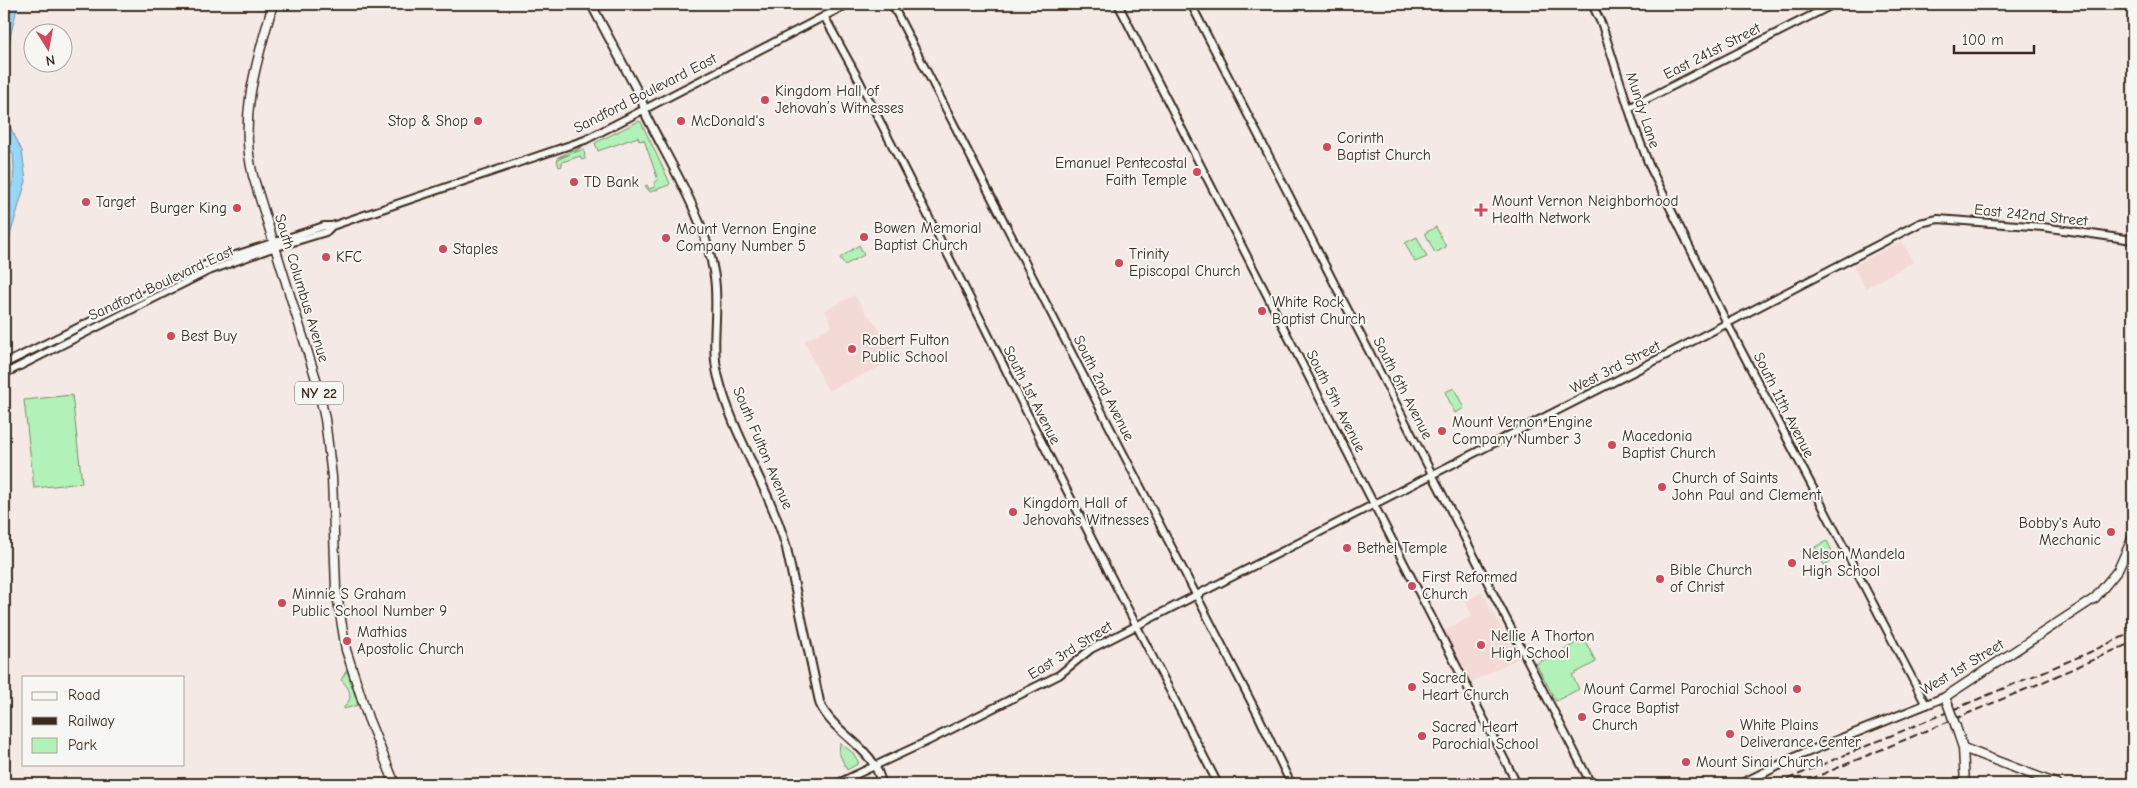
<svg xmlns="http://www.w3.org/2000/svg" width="2137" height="788" font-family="'Comic Neue',sans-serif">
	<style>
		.built { fill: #f4dad6 }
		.green { fill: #b2f1b7; stroke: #768e6a }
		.water { fill: #96d6f7; stroke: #7291a0 }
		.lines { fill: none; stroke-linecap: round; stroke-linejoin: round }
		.tertiary-casing { stroke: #3b2a1e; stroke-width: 10 }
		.secondary-casing { stroke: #3b2a1e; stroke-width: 11 }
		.primary-casing { stroke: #3b2a1e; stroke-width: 11 }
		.tertiary { stroke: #f6f6f2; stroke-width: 6 }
		.secondary { stroke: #f6f6f2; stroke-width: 7 }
		.primary { stroke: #f6f6f2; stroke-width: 8 }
		.rail { stroke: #3b2a1e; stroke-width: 2; stroke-dasharray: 8 4; stroke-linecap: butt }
		.primary-bridge-casing { stroke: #3b2a1e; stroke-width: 11; stroke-linecap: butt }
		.primary-bridge { stroke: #f6f6f2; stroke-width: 8 }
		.poi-dot { fill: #d1495b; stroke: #f6f6f2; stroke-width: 2 }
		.labels { text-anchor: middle; stroke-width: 4; stroke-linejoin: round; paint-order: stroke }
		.shield { fill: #f6f6f2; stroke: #73675e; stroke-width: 1 }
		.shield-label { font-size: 14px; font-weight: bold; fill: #3b2a1e }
		.street-label { font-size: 15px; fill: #3b2a1e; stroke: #f6f6f2 }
		.poi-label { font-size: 15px; fill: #3b2a1e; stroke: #f6f6f2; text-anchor: start }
	</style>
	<rect width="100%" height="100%" fill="#f5e9e5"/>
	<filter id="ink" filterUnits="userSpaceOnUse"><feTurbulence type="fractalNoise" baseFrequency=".02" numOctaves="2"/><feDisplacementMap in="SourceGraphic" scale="10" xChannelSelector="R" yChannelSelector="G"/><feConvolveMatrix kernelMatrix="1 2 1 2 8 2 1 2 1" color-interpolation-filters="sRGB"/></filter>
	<g filter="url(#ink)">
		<path class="built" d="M1902,241l11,21 -48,26 -12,-22z
			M855,295l8,14 39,48 -74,34 -24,-50 28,-15 -7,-16z
			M1482,592l36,66 -46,24 -29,-51 29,-15 -7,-15z"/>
		<path class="green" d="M639,121l2,1 29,61 -1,2 -19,7 -5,-6 2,-1 2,4 6,-2 -1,-5 4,-2 -14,-40 -5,1 -1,-4 -40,14 -3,-8z
			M4,146c9,15 9,39 0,53z
			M583,146l-10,7 11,-4 1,10 -3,1 -2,-4 -18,6v4l-3,1 -2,-7 13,-6 -13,4 1,-1z
			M1436,227l10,20 -11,6 -10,-20z
			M1417,237l10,20 -12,5 -10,-19z
			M859,245l5,10 -19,10 -5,-7z
			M1454,388l10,20 -9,5 -10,-21z
			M72,395l10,88 -48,5 -10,-88z
			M1827,541l9,18 -12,6 -9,-18z
			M1584,639l12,23 -24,13 7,14 -23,12 -20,-37z
			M347,670l11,35 -14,4v-2c10,-9 6,-19 -3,-27z
			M840,743l13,10 6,10 -12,7 -8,-17z"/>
		<path class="water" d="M8,4h10l-14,59v-47z
			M4,114l18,37 4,30 -22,75v-49l9,-26 1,-12 -1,-15 -9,-15z"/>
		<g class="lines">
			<defs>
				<path id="tertiary" d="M892,4l367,713 32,67
					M1118,4l399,780
					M1191,4l400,780
					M1592,4l10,21 32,100 15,40 78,158 199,382
					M824,16l35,64 122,240 47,95 190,369
					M1629,108l205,-104
					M4,364l201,-99 119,-39h8l253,-86 263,-136
					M4,374l202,-102 61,-22 59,-18 6,-6
					M836,784l92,-43 131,-66 32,-26 579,-296 250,-130 18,-4 105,8 90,13"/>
				<path id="secondary" d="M591,4l50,94 6,19c25,50 58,101 67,157 6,34 -4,69 4,102 15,60 51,111 68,170l34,158c12,26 41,38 55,62 3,5 5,12 7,18
					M1741,784l59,-29 145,-58"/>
				<path id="primary" d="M273,4c-16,57 -35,112 -20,172l63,203 9,40 7,58 4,112 10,61 22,68 27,66
					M1948,705l-3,-8 150,-99 23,-28 15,-33
					M1956,727l7,21 2,36
					M1963,748l94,36"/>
			</defs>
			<use href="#tertiary" class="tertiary-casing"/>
			<use href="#secondary" class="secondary-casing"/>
			<use href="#primary" class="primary-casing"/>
			<use href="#tertiary" class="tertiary"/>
			<use href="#secondary" class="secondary"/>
			<use href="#primary" class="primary"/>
			<path class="rail" d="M1776,784l312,-131 45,-21
				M1799,784l237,-99 97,-43"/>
			<defs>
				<path id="primary-bridge" d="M1948,705l8,22"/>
			</defs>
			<use href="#primary-bridge" class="primary-bridge-casing"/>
			<use href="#primary-bridge" class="primary-bridge"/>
		</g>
	</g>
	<g class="poi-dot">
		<circle cx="765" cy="100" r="5"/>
		<circle cx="478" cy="121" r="5"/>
		<circle cx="681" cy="121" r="5"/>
		<circle cx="1327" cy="147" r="5"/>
		<circle cx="1197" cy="172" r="5"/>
		<circle cx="574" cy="182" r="5"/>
		<circle cx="86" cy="202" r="5"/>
		<circle cx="237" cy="208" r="5"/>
		<path d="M1478.5 202.5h5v5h5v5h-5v5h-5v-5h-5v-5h5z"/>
		<circle cx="864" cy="237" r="5"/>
		<circle cx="666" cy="238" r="5"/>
		<circle cx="443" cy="249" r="5"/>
		<circle cx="326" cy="257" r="5"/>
		<circle cx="1119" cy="263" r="5"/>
		<circle cx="1262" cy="311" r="5"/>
		<circle cx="171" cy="336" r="5"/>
		<circle cx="852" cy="349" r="5"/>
		<circle cx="1442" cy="431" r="5"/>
		<circle cx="1612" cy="445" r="5"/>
		<circle cx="1662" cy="487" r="5"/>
		<circle cx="1013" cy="512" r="5"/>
		<circle cx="2111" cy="532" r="5"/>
		<circle cx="1347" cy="548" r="5"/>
		<circle cx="1792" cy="563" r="5"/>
		<circle cx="1660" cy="579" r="5"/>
		<circle cx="1412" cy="586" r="5"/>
		<circle cx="282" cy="603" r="5"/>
		<circle cx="347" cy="641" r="5"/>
		<circle cx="1481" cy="645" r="5"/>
		<circle cx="1412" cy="687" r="5"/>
		<circle cx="1797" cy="689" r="5"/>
		<circle cx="1582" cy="717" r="5"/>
		<circle cx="1730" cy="734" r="5"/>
		<circle cx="1422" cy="736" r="5"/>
		<circle cx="1686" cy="762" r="5"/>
	</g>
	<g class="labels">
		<rect class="shield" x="295" y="381.5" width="48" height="23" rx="4"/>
		<g class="shield-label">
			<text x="319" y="398">NY 22</text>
		</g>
		<g class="street-label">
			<text transform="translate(1712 51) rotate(-27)" y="5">East 241st Street</text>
			<text transform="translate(645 93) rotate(-27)" y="5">Sandford Boulevard East</text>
			<text transform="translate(1643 110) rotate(72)" y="5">Mundy Lane</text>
			<text transform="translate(2031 215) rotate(6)" y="5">East 242nd Street</text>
			<text transform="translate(161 283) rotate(-25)" y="5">Sandford Boulevard East</text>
			<text transform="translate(302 288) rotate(73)" y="5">South Columbus Avenue</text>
			<text transform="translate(1615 367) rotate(-27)" y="5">West 3rd Street</text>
			<text transform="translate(1104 388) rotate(63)" y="5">South 2nd Avenue</text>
			<text transform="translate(1403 388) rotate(63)" y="5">South 6th Avenue</text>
			<text transform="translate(1032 395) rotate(63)" y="5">South 1st Avenue</text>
			<text transform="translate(1336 401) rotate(63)" y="5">South 5th Avenue</text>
			<text transform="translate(1784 405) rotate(63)" y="5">South 11th Avenue</text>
			<text transform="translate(763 448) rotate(67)" y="5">South Fulton Avenue</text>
			<text transform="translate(1070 650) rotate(-32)" y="5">East 3rd Street</text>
			<text transform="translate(1962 667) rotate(-31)" y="5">West 1st Street</text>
		</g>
		<g class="poi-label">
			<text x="775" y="96">Kingdom Hall of<tspan x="775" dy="17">Jehovah’s Witnesses</tspan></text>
			<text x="468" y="126" text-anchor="end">Stop &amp; Shop</text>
			<text x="691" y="126">McDonald's</text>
			<text x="1337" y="143">Corinth<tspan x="1337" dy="17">Baptist Church</tspan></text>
			<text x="1187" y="168" text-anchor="end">Emanuel Pentecostal<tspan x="1187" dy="17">Faith Temple</tspan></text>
			<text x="584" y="187">TD Bank</text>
			<text x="1492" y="206">Mount Vernon Neighborhood<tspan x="1492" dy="17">Health Network</tspan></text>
			<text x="96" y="207">Target</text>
			<text x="227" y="213" text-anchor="end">Burger King</text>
			<text x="874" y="233">Bowen Memorial<tspan x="874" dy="17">Baptist Church</tspan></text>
			<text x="676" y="234">Mount Vernon Engine<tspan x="676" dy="17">Company Number 5</tspan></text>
			<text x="453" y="254">Staples</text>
			<text x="1129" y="259">Trinity<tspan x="1129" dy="17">Episcopal Church</tspan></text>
			<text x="336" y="262">KFC</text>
			<text x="1272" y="307">White Rock<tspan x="1272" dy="17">Baptist Church</tspan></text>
			<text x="181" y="341">Best Buy</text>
			<text x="862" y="345">Robert Fulton<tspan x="862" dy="17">Public School</tspan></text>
			<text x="1452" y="427">Mount Vernon Engine<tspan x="1452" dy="17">Company Number 3</tspan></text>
			<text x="1622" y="441">Macedonia<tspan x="1622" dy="17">Baptist Church</tspan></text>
			<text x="1672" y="483">Church of Saints<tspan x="1672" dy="17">John Paul and Clement</tspan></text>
			<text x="1023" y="508">Kingdom Hall of<tspan x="1023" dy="17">Jehovahs Witnesses</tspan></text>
			<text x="2101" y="528" text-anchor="end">Bobby's Auto<tspan x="2101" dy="17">Mechanic</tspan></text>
			<text x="1357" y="553">Bethel Temple</text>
			<text x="1802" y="559">Nelson Mandela<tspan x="1802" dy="17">High School</tspan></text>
			<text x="1670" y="575">Bible Church<tspan x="1670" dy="17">of Christ</tspan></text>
			<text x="1422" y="582">First Reformed<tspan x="1422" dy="17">Church</tspan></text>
			<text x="292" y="599">Minnie S Graham<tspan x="292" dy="17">Public School Number 9</tspan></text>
			<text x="357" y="637">Mathias<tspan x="357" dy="17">Apostolic Church</tspan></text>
			<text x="1491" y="641">Nellie A Thorton<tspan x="1491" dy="17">High School</tspan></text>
			<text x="1422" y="683">Sacred<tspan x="1422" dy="17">Heart Church</tspan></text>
			<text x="1787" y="694" text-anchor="end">Mount Carmel Parochial School</text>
			<text x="1592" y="713">Grace Baptist<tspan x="1592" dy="17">Church</tspan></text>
			<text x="1740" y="730">White Plains<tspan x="1740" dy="17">Deliverance Center</tspan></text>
			<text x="1432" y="732">Sacred Heart<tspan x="1432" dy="17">Parochial School</tspan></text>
			<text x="1696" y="767">Mount Sinai Church</text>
		</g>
	</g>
	<rect width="2137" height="788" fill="none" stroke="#f6f6f2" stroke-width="20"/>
	<rect x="10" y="10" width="2117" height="768" fill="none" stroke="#3b2a1e" stroke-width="2" filter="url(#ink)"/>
	<rect x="22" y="676" width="162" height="90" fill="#f6f6f2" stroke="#aba49d"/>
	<rect x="32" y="692" width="25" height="8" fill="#f6f6f2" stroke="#aba49d"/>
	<text x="68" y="700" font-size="15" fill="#3b2a1e">Road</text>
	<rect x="32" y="717" width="25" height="8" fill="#3b2a1e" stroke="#aba49d"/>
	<text x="68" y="726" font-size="15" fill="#3b2a1e">Railway</text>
	<rect x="32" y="738" width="25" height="15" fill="#b2f1b7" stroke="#aba49d"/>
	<text x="68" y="750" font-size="15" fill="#3b2a1e">Park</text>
	<g transform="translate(48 48) rotate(169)"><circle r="24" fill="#f6f6f2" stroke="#aba49d"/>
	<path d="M0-4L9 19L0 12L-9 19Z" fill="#d1495b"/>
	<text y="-8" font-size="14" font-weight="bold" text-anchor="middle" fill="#3b2a1e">N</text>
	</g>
	<path d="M1954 45v8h80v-8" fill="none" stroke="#3b2a1e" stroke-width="2.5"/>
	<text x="1962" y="45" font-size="15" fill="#3b2a1e" stroke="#f6f6f2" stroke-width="4" paint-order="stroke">100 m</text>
</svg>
